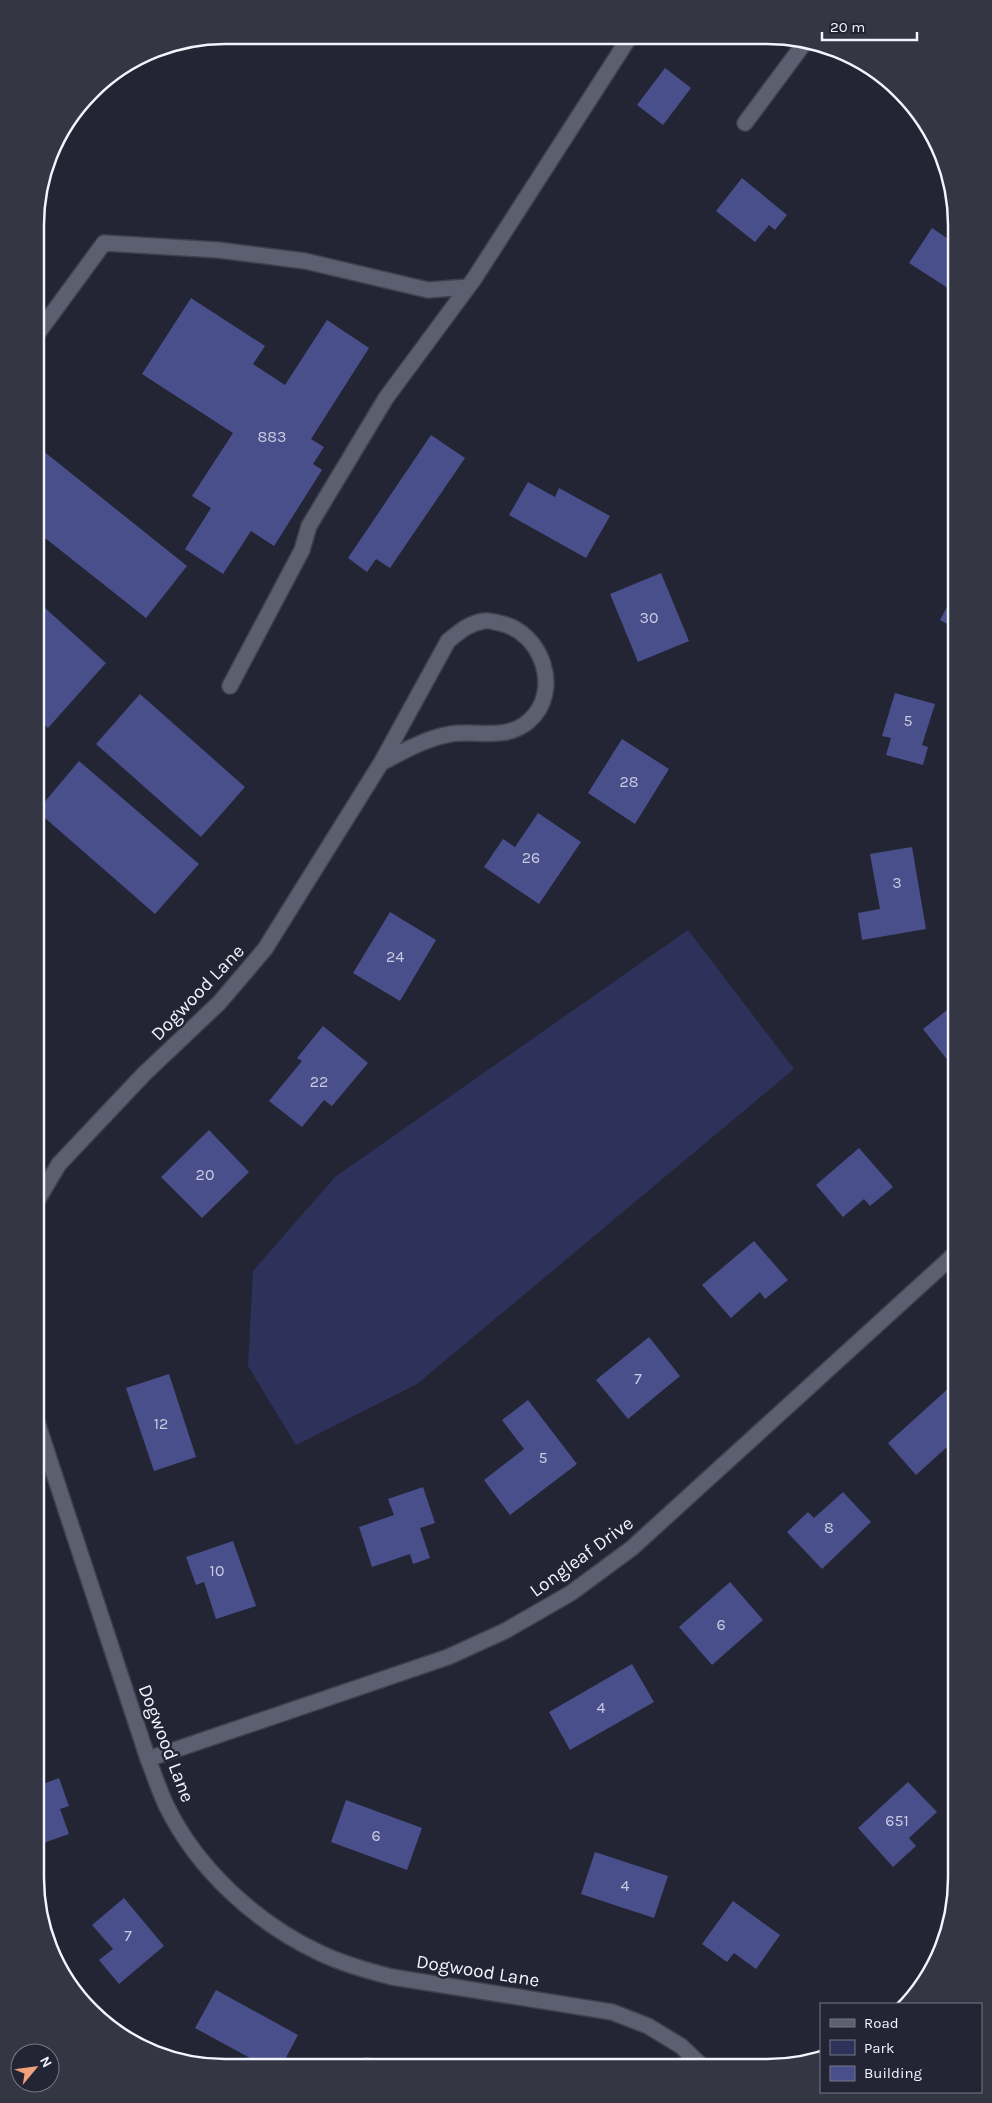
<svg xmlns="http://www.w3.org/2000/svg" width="992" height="2103" font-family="Karla,sans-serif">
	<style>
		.green { fill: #2e325a }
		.building { fill: #494f8b }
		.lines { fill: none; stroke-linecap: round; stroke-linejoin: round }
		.service-casing { stroke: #3f414d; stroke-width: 18 }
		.minor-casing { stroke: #3f414d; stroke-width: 18 }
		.service { stroke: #5c5f70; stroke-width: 15 }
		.minor { stroke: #5c5f70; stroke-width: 15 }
		.labels { text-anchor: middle; stroke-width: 5; stroke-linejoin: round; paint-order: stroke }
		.number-label { font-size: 16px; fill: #c8cbe1 }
		.street-label { font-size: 19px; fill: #f2f4fe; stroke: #232534 }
		.rim { fill: none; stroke: #f2f4fe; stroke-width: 2.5 }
	</style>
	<rect width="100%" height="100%" fill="#232534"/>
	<path class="green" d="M688,930l106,139 -377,315 -121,61 -48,-79 5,-95 82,-94z
		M50,1947l52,75 -35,-39z"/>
	<path class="building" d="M665,68l26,20 -28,37 -26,-20z
		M742,178l45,37 -12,15 -6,-5 -14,17 -39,-31z
		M932,228l25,17v49l-48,-31z
		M191,298l74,48 -12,18 32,21 42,-65 42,28 -58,91 13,8 -11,17 9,6 -48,76 -23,-15 -28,43 -38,-25 26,-41 -19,-12 41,-63 -91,-59z
		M431,435l34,23 -75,110 -14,-9 -9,13 -19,-14z
		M37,446l150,120 -41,52 -111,-88z
		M528,482l27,15 4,-9 51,28 -24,42 -77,-43z
		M661,573l28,68 -51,21 -28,-68z
		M957,588v41l-17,-9z
		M35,599l71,64 -58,65 -13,-12z
		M895,693l40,11 -13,41 6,2 -5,18 -37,-10 5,-17 -9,-2z
		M140,694l105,93 -44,50 -105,-93z
		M622,739l47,30 -34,55 -47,-31z
		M79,761l120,103 -44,50 -118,-103z
		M538,813l43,29 -42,62 -55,-37 19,-28 12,8z
		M912,847l14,82 -64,11 -4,-27 22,-4 -10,-55z
		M390,912l46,28 -36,61 -47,-28z
		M956,1003l1,1v68l-34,-43z
		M323,1026l45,37 -36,43 -8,-6 -22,27 -33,-26 33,-40 -5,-3z
		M209,1130l40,42 -47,46 -41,-41z
		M859,1148l34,39 -23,19 -6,-7 -21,18 -27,-32z
		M754,1241l34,39 -23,19 -5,-7 -29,26 -29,-33z
		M649,1337l31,39 -52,43 -32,-39z
		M169,1374l27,83 -42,14 -28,-83z
		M951,1386l6,7v45l-41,37 -28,-32z
		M528,1400l49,64 -67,51 -26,-35 40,-31 -22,-29z
		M423,1487l12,36 -15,5 10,30 -17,6 -3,-10 -38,13 -13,-40 35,-12 -6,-16z
		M843,1492l28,30 -49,47 -35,-37 21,-20 6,6z
		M233,1541l23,65 -40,13 -12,-37 -8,3 -10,-28z
		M730,1582l33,38 -51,45 -33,-38z
		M632,1664l22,38 -84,48 -21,-38z
		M59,1778l10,28 -9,3 9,25 -34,12v-59z
		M908,1782l29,30 -28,26 7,8 -23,21 -35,-39z
		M346,1800l76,28 -15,42 -76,-28z
		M595,1852l73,24 -14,42 -73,-24z
		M124,1898l40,48 -45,38 -20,-24 14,-11 -21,-24z
		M733,1901l47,34 -24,34 -22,-16 -7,9 -25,-18z
		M216,1990l82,45 -16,30h-19l-68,-37z
		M365,2057l52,8v1l-53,-1z"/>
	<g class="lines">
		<defs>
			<path id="service" d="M745,123l58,-78 6,-5
				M35,337l69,-94 114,7 87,11 123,29 40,-3
				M230,686l72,-136 7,-24 77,-128 88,-119 155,-241"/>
			<path id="minor" d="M35,1204l24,-40 85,-90 75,-71 46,-54 116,-186 67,-122c11,-9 21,-18 36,-20 5,-1 10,1 15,2 43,8 64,68 30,98 -23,20 -51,9 -78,13 -25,4 -47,17 -70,29
				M35,1416l113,343c6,15 11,31 18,46 31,64 90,118 154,148 23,11 48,18 72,24l220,35 36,14 33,20 23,22
				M148,1759l300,-102 57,-26 66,-38 61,-45 325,-296"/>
		</defs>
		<use href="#service" class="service-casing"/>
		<use href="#minor" class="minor-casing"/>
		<use href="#service" class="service"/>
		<use href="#minor" class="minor"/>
	</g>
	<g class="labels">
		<g class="number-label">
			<text x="272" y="442">883</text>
			<text x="649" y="623">30</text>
			<text x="908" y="726">5</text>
			<text x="629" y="787">28</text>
			<text x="531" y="863">26</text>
			<text x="897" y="888">3</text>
			<text x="395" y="962">24</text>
			<text x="319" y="1087">22</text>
			<text x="205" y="1180">20</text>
			<text x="638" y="1384">7</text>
			<text x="161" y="1429">12</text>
			<text x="543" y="1463">5</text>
			<text x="829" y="1533">8</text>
			<text x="217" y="1576">10</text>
			<text x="721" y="1630">6</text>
			<text x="601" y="1713">4</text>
			<text x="897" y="1826">651</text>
			<text x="376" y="1841">6</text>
			<text x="625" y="1891">4</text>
			<text x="128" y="1941">7</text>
		</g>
		<g class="street-label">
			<text transform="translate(197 992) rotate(-46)" y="7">Dogwood Lane</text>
			<text transform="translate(581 1556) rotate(-36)" y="7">Longleaf Drive</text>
			<text transform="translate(167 1743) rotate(69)" y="7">Dogwood Lane</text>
			<text transform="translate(478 1970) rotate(9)" y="7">Dogwood Lane</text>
		</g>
	</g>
	<path d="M0 0H992V2103H0ZM225 44H767A181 181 0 0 1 948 225V1878A181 181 0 0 1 767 2059H225A181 181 0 0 1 44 1878V225A181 181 0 0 1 225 44Z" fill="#343644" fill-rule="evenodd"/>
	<path class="rim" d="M225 44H767A181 181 0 0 1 948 225V1878A181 181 0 0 1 767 2059H225A181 181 0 0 1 44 1878V225A181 181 0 0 1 225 44Z"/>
	<rect x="820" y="2003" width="162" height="90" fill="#232534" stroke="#767885"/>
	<rect x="830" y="2019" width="25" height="8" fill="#5c5f70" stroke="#767885"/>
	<text x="864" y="2028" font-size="15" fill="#f2f4fe">Road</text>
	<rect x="830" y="2040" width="25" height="15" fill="#2e325a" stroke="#767885"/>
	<text x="864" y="2053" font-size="15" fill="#f2f4fe">Park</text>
	<rect x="830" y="2066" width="25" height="15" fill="#494f8b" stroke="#767885"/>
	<text x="864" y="2078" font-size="15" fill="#f2f4fe">Building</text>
	<g transform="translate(35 2068) rotate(61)"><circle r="24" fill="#232534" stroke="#767885"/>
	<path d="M0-4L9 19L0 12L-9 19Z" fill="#f1a17c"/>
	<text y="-8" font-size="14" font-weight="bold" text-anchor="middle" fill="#f2f4fe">N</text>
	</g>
	<path d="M822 32v8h95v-8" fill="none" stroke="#f2f4fe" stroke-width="2.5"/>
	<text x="830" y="32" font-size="15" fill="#f2f4fe" stroke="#232534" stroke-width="4" paint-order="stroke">20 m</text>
</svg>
